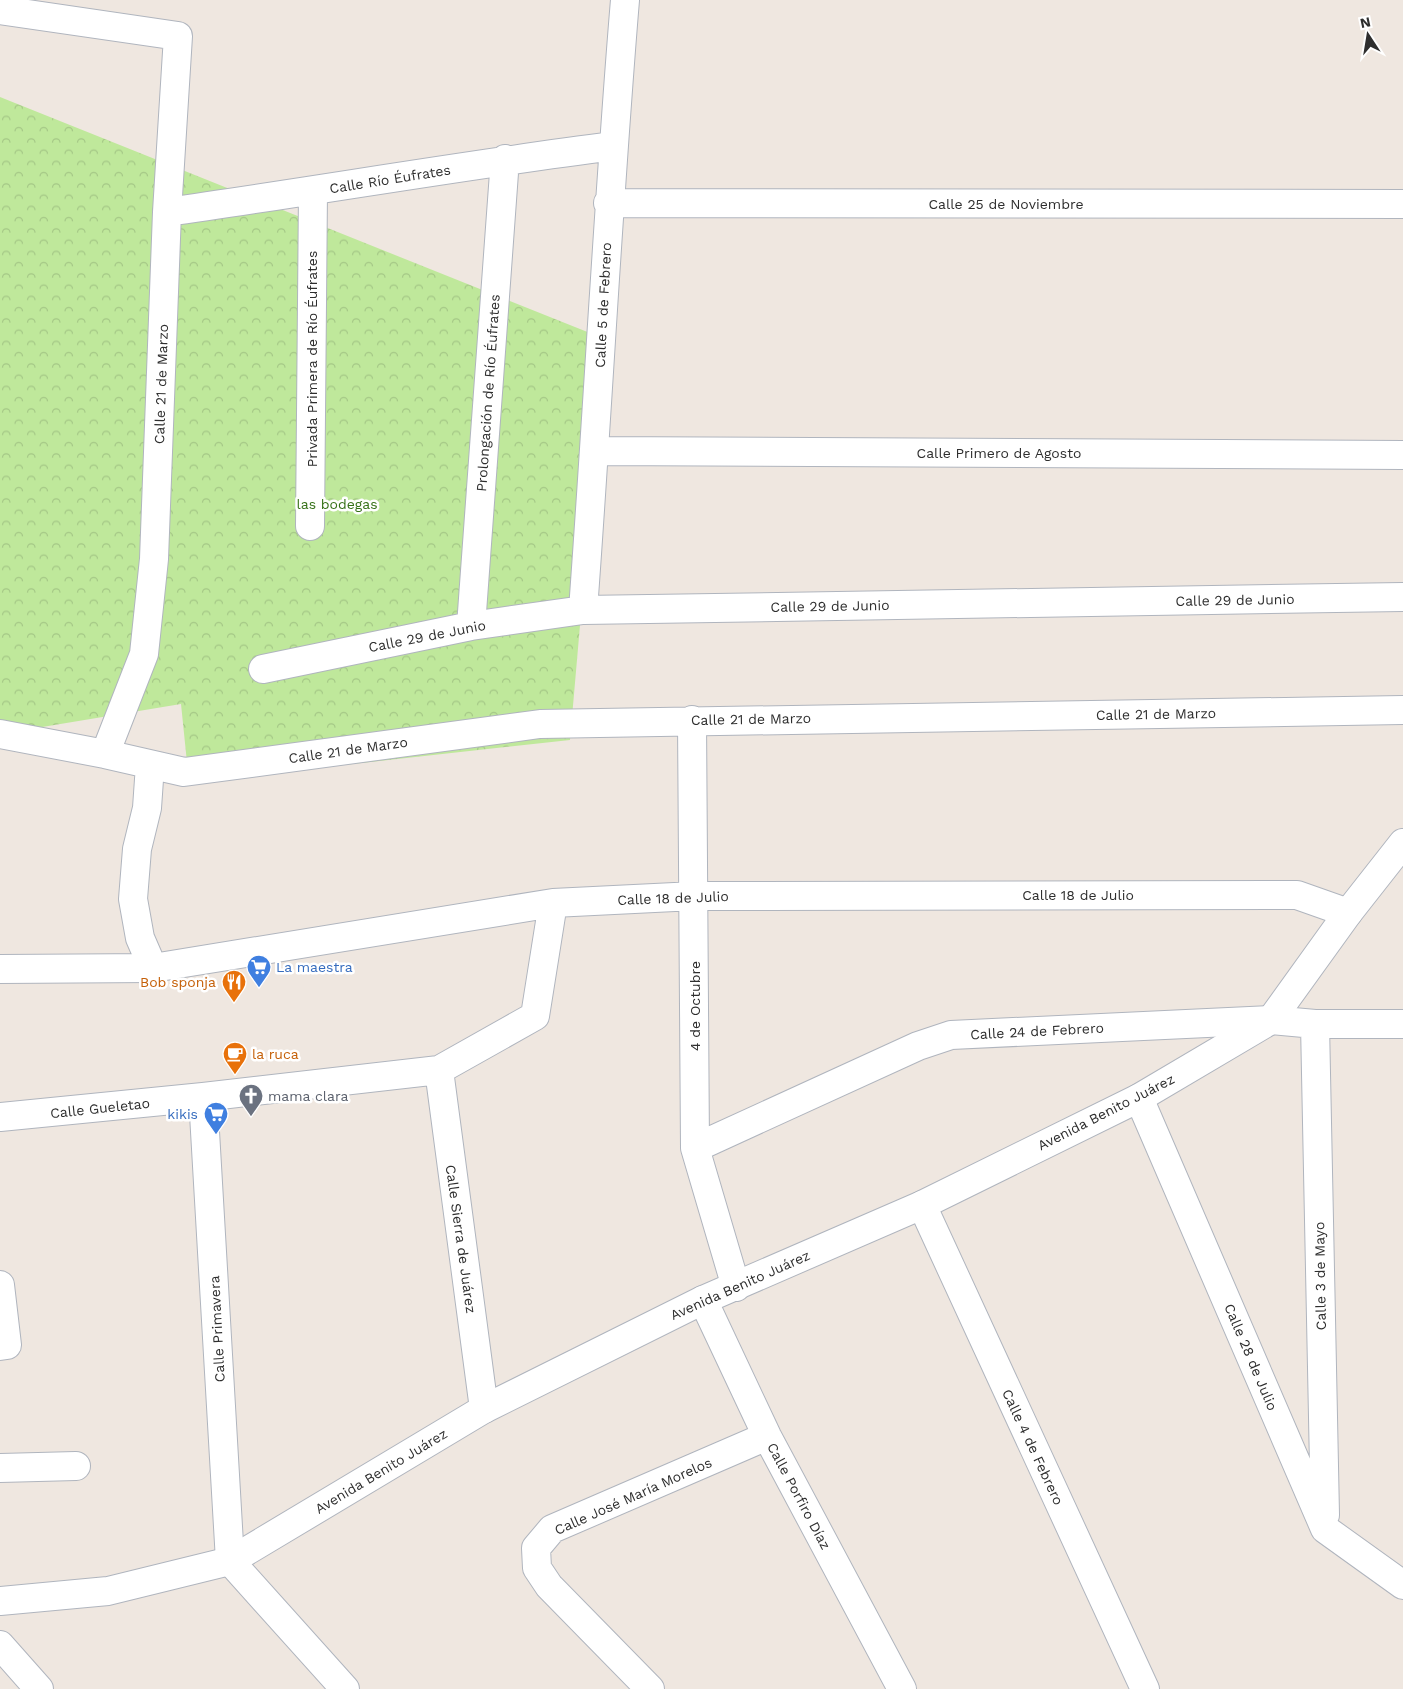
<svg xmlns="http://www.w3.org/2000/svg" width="1403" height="1689" font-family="'Work Sans',sans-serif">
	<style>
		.park { fill: url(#park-crowns) }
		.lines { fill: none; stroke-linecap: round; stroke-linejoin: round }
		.street-casing { stroke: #b0b5be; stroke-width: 30 }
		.secondary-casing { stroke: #b0b5be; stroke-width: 30 }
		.street { stroke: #fff; stroke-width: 28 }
		.secondary { stroke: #fff; stroke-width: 28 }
		.labels { text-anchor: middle; stroke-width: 5; stroke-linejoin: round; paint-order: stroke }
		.street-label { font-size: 14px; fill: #2e2e2e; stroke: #fff }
		.park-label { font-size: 14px; fill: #367118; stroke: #fff }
		.shop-label { font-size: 14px; fill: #366cbe; stroke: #fff; text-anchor: start }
		.food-label { font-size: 14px; fill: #c56008; stroke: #fff; text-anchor: end }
		.worship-label { font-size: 14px; fill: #5b616d; stroke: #fff; text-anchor: start }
	</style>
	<defs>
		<pattern id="park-crowns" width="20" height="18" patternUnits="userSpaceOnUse" patternTransform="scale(1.25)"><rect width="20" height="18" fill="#bfe89b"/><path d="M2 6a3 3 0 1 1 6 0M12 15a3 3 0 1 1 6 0" fill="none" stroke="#a4c786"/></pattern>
	</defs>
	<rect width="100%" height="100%" fill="#efe7e0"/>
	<path class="park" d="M0,97l605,242 -35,401 -381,42 -8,-78 -181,30z"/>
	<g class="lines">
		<defs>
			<path id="street" d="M0,10l178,26 -11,176 -13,347 -10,95 -39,100
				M608,203l795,1
				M167,212c149,-21 297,-47 446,-66
				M595,451l808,4
				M310,526l3,-335
				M583,610c15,-203 25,-407 42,-610
				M471,626l34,-467
				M263,669l208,-43 112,-16 820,-13
				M692,720l3,428 41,139
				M0,734l105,20 79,18 356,-48 863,-14
				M150,765l-3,43 -10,41 -4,50 7,39 13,30
				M0,969l153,-1 400,-65 142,-7 602,-1 51,18
				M1315,1024l10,491
				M439,1070l45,339
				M203,1097l27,464 115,128
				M1139,1098l186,431 78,56
				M0,1117l203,-20 236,-27 96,-54 18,-113
				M695,1148l223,-102 33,-11 320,-15 44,4h88
				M922,1205l223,484
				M0,1285l7,60 -7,1
				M703,1300l64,136 135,253
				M0,1468l76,-2
				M0,1645l39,44
				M650,1689l-101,-103 -12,-18 -1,-20 16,-19 215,-93"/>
			<path id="secondary" d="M0,1601l108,-10 122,-30 254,-152 219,-109 219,-95 217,-107 132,-78 77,-107 55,-70"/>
		</defs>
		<use href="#street" class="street-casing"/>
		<use href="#secondary" class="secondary-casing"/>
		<use href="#street" class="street"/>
		<use href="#secondary" class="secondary"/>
	</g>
	<defs>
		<symbol id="supermarket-pin" viewBox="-11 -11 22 30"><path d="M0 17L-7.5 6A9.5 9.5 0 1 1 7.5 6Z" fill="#3f7fe0" stroke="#fff"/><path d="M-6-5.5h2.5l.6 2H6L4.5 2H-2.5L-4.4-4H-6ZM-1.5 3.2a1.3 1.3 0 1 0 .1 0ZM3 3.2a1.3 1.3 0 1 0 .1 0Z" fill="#fff"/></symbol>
		<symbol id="restaurant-pin" viewBox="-11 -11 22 30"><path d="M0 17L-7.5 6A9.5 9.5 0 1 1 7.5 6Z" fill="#e8710a" stroke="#fff"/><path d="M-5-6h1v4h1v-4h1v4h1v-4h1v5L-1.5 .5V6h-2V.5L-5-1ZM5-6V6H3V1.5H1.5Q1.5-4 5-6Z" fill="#fff"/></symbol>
		<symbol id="cafe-pin" viewBox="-11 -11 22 30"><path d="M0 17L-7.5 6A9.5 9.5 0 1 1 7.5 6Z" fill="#e8710a" stroke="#fff"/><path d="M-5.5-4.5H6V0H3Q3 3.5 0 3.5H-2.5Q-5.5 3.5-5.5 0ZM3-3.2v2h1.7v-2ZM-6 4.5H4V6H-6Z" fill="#fff"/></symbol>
		<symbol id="church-pin" viewBox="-11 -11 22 30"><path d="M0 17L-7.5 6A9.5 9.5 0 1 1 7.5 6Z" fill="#6b7280" stroke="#fff"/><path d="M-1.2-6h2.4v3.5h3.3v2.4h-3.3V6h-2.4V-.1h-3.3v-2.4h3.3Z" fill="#fff"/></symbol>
	</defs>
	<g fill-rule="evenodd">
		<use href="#supermarket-pin" x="245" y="953" width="28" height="38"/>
		<use href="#restaurant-pin" x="220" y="968" width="28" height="38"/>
		<use href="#cafe-pin" x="221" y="1040" width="28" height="38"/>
		<use href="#church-pin" x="237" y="1082" width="28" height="38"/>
		<use href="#supermarket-pin" x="202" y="1100" width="28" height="38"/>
	</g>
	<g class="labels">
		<g class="street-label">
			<text transform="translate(390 179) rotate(-9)" y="5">Calle Río Éufrates</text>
			<text x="1006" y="209">Calle 25 de Noviembre</text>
			<text transform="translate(603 305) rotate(-87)" y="5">Calle 5 de Febrero</text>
			<text transform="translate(312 359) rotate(-90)" y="5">Privada Primera de Río Éufrates</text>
			<text transform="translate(161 384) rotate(-88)" y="5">Calle 21 de Marzo</text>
			<text transform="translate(488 393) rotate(-86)" y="5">Prolongación de Río Éufrates</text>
			<text x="999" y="458">Calle Primero de Agosto</text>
			<text transform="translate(1235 600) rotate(-1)" y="5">Calle 29 de Junio</text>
			<text transform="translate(830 606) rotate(-1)" y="5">Calle 29 de Junio</text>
			<text transform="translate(427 636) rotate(-11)" y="5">Calle 29 de Junio</text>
			<text transform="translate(1156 714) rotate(-1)" y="5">Calle 21 de Marzo</text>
			<text transform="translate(751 719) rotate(-1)" y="5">Calle 21 de Marzo</text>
			<text transform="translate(348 750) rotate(-8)" y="5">Calle 21 de Marzo</text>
			<text x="1078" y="900">Calle 18 de Julio</text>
			<text transform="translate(673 898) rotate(-2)" y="5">Calle 18 de Julio</text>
			<text transform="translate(695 1006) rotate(-90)" y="5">4 de Octubre</text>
			<text transform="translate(1037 1031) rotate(-3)" y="5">Calle 24 de Febrero</text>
			<text transform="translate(100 1108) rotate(-6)" y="5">Calle Gueletao</text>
			<text transform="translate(1106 1112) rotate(-27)" y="5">Avenida Benito Juárez</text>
			<text transform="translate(461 1239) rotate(82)" y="5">Calle Sierra de Juárez</text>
			<text transform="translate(1320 1276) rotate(-91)" y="5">Calle 3 de Mayo</text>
			<text transform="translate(740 1285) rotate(-24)" y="5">Avenida Benito Juárez</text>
			<text transform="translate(217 1329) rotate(-93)" y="5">Calle Primavera</text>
			<text transform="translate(1251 1357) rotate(67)" y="5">Calle 28 de Julio</text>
			<text transform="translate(1033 1447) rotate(65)" y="5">Calle 4 de Febrero</text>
			<text transform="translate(381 1471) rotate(-31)" y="5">Avenida Benito Juárez</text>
			<text transform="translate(633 1496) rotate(-24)" y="5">Calle José María Morelos</text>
			<text transform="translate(799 1496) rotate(62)" y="5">Calle Porfiro Díaz</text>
		</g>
		<g class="park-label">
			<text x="337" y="509">las bodegas</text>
		</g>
		<g class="shop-label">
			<text x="276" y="972">La maestra</text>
			<text x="198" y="1119" text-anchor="end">kikis</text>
		</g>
		<g class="food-label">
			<text x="216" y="987">Bob sponja</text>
			<text x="252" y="1059" text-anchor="start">la ruca</text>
		</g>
		<g class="worship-label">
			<text x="268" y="1101">mama clara</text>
		</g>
	</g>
	<g transform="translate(1368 35) rotate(348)" stroke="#ffffff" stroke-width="4" paint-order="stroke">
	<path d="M0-4L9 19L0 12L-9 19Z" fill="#2e2e2e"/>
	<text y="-8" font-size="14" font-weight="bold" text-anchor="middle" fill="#2e2e2e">N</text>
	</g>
</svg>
